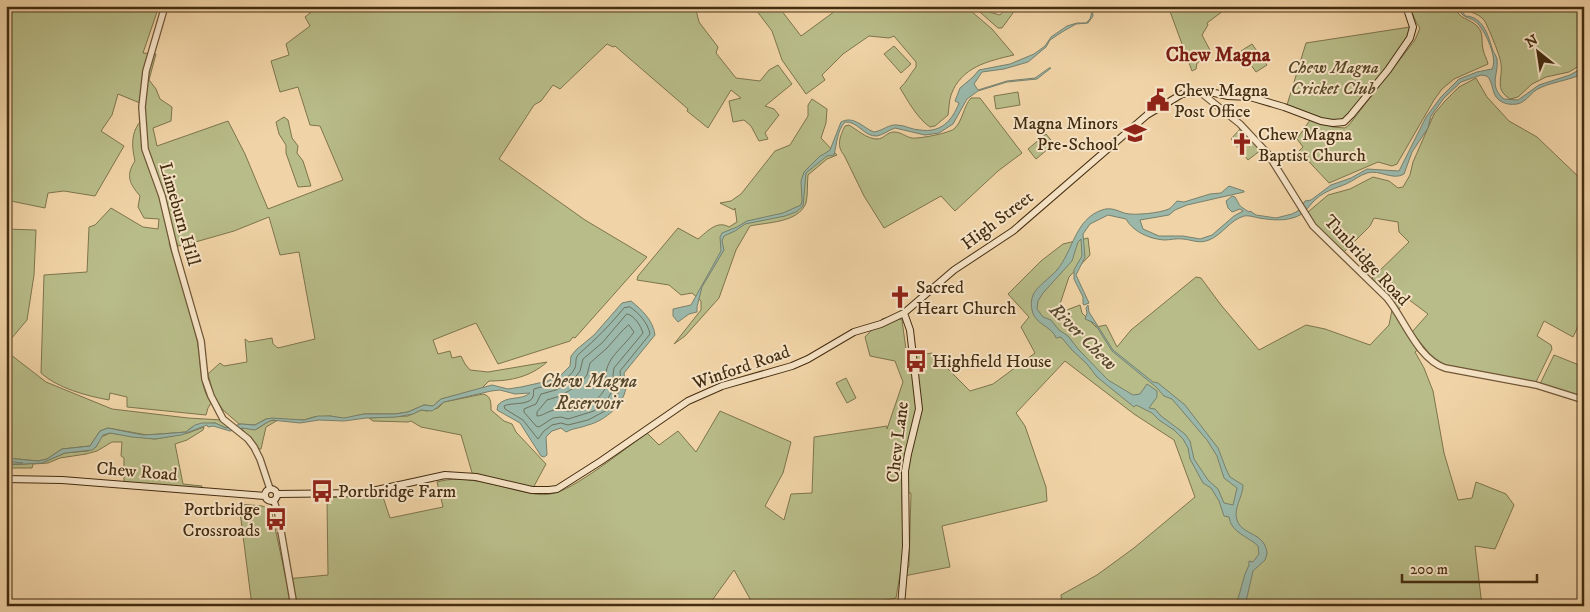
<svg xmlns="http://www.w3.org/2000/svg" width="1590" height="612" font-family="'IM FELL DW Pica',serif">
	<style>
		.green { fill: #b8bc88; stroke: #7e744c }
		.water { fill: #9ab7a9; stroke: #78806c }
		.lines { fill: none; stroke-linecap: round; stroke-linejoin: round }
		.shore { stroke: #6f725c; stroke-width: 1 }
		.tertiary-casing { stroke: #6f5636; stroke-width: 8 }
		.secondary-casing { stroke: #442d10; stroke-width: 8 }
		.tertiary { stroke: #f5e2c5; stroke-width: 5.5 }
		.secondary { stroke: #f5e2c5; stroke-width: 6 }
		.labels { text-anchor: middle; stroke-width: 4; stroke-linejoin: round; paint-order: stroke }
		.park-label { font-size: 18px; font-style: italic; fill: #5b4a28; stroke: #f5e2c5 }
		.poi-label { font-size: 18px; fill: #442d10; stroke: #f5e2c5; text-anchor: start }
		.street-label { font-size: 18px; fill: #442d10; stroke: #f5e2c5 }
		.water-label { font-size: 19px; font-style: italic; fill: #55492f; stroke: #f5e2c5 }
		.quarter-label { font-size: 20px; font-weight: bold; fill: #7a1f14; stroke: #f5e2c5 }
	</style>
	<rect width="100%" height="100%" fill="#f0d3a6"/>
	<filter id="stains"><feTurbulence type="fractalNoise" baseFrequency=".004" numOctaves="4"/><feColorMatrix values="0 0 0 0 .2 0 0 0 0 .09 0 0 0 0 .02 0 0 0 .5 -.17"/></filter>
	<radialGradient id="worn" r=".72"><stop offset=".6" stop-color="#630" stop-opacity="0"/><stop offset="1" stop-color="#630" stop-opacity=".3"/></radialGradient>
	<path class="green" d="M6,6h153l-16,47 13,1 -7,26 7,9 4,10 12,8 -1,14 -18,7 4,18 71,-25 17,33 23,55 75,-29 -23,-54 -10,-1 -12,-38 -18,5 -9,-31 18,-6 -3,-11 24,-18 -5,-9 14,-11h376l4,16 19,25 -2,6 20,25 24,3 9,-11 9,-5 14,19 -27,22 9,3 5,6 -14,18 3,6 -9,2 -8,-15 -7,-6 -11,2 -4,-21 12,-3 -10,-8 -23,38 -21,-17 1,-2 -73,-63 -2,1 -6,-3 -47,45 -7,-4 -12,16 -7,4 -35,54 86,61 62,37 -72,81 -2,-1 -3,4 -72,23 -22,-41 -43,17 5,14 12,-3 2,7 9,-2 4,8 5,6 18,2 59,-10c-17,15 -36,19 -58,19l-8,8 -40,10 -8,7 -9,-1 -16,7 -13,2h-31l-20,5 -14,-3 -16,1 -10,3 -38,-1 -11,6 -16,-1 -16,-14 -9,-14 -6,-22 12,-11 4,3 23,-4 -2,-23 4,3 23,-4 1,6 5,4 37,-9 -16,-87 -19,3 -11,-38 -35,14 -49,14 -7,1 -2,-5 -7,2c10,32 20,65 28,97 5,22 1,44 14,63l-3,5 -2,7 -79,-8v-10l-17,-4 -1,7c-22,-4 -52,-12 -68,-27l3,-98 43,-3 2,-45 6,-2 16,-17 32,19 15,2 1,-10 -15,-1 -6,-11 2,-11c-10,-12 -15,-20 -5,-35 -4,-18 -4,-31 10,-45l-5,-13 -22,-9 -6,21 -11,16 23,15 -29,50 -31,-5 -16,2 -3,15 -39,-8z
		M753,6h25l23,30 41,-30h123l27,23 22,26c-26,6 -53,12 -63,40 -2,6 -2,14 -3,20l-13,11 -5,1c-13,-9 -22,-26 -30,-39 7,-6 10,-14 16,-21v-5l-22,-26 -5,2 -20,-2 -26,18 -21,21 3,5 -19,14 -24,-34 -10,-29z
		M973,6h9l7,6 11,3 8,-9h10l-16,22h-4z
		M1168,6h58l1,2 -20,15 1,2 -6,10 10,19 -15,9 -1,6 -4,2z
		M1409,6h46c3,14 15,12 23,21 6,7 3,14 5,22 1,6 4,10 5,15l-34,15 -12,10 -8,11 -37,64 -5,2 -14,-4 -49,21 -30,-32 4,-4 -6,-8 13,-19 23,7 12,1 4,-3 66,-85 5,-12 -4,-6z
		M1462,6h122v57l-15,9 -23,5 -14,7 -14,13 -8,2c-16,-10 -7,-20 -9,-35 0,-6 -13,-38 -17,-44 -5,-6 -13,-8 -21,-10z
		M1410,27l-4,15 -61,77c-18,6 -41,-8 -58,-14l19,-62z
		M1252,44l15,21 -11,7 -15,-21z
		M894,46l17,18 -10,9 -17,-19z
		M1476,78l11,19 22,24 28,16 47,45v132l-11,23 -29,-16 -7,15 14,9 1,4 -16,33h-3l-93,-18 -8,-7 -20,-25 16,-18 -20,-15 -9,10 -27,-31 37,-36 -10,-10 -1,-10 -24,-4 -4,8 -27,27 -27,-28 -8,-13 20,-17 22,-6 23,-12 16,4 9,7 5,-1 7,-12 3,-13 21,-48 11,-13 14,-14z
		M1018,92l2,13 -24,4 -2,-13z
		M971,98h9l42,55 -24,18 -43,40 -14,-15 -57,32 -20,-32 -20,-41c-8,-9 -4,-19 1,-29l4,-1c7,4 18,14 28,14 7,0 10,-7 17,-7 7,0 12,5 18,6 7,1 37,-5 42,-9 9,-8 9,-22 17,-31z
		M812,99l15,10 -1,14 -5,15 16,17 -10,4 -19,16c-1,9 0,20 -2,28 -8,20 -38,19 -56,23l-14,24 -17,48 -34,38 -11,8 27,-34v-9l-9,-8 -11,2 -12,-10 -32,-5 1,-4 40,-48 20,11c10,-8 19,-19 31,-12l8,-5 -2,-14 -1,2 -14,-7 11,-2 10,-7 34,-43 15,-6 18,-29v-11z
		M284,117l4,3 4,18 6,8 -1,7 6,8 8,25 -13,1 -12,-34v-8l-7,-11 -3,-12z
		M1240,129l21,21 -13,10 -17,-21z
		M1046,134l8,10 -18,15 -8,-10z
		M6,229l30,1 -2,45 -7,45 -21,25z
		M1088,238l2,17 -21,22 -10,30 5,4 16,-6 2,8 14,14 10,-2 11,22 14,-17 65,-53 5,1 20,27 38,45 47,-25 19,4 45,16 19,-20 3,-15 10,17 17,22 -4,3 9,16 9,23 11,62 14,47 14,-2 4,-16 30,12 8,11 -19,44 -20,-3 7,60h-420l-1,-11 36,-20 37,-27 61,-51 -21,-57 -40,-26 -69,-53 -49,52 9,13 21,61 1,14 -105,25 8,41 -46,9 5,-10 2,-73h-9l1,64 -7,41 -41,8h-101l-20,-36 -26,36h-456l-13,-102 23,2 9,3 15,70 42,-4 -1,-77 55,-4 8,24 53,-11 -6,-25c27,-8 57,3 83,9 10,2 20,5 30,3 22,-2 77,-47 97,-61l12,12 19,-14 18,21 24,-41 71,31 -8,31 -18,33 19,14 7,-26 21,-1 2,-56 73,-11v3l16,-47 -8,-21 -25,-5 -5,-19 17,-18 10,-3 10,4 5,37 25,-4 38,38 23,-7 42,-31 -14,-26 8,-10 -21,-23 33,-33 22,-17z
		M6,351l40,31 66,27 76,9 34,2 9,6 -5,2 -11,-5 -13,1 -10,3 -6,5 -39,3 -39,-7 -8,3 -10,15 -28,3 -15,10 -9,2 -32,-3z
		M1554,355l30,12v30l-44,-13z
		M846,378l10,20 -9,5 -11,-20z
		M483,394c8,2 8,8 8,16l13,11 8,3 4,8 30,32 -13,24 -60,-12 -12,-41 -40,-8 -10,-6 -3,1 -35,-1 -4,-3 39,-2 13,-6 6,1 11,-3 6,-6z
		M278,420l-12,7 -5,22h-3l-6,-10 -11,-11 16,1 12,-8z
		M204,427l-1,3 -16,10 -12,4 8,40 19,2 -1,3 -77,-7v-24l-3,-2 1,-14h-10l-15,9 -11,3 -26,4 -12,5 -15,1 -1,4h-26v-3l36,-2 23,-10 23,-2 8,-4 5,-10 9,-4 45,6 33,-6z"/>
	<path class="water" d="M1090,6l2,1 1,9 -5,7 -12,1 -14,8 -12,8 -4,7 -18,15 -24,7 -22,3 -8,12 4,6 29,-9 28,-3 14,-10h2l-14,11 -30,3 -29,9 -11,8 -14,25 -14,9 -14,2 -30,-7c-6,2 -12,7 -18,8 -13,1 -19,-15 -32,-14 -8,9 -8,21 -11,33l-7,1 -21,17 -3,33 -7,6 -11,4 -40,8 -10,7 -11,5 -2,5 2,9 -22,37 -5,20v5l-8,2 -11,8 -5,-6v-7l18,-4 30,-54 -1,-14 2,-4 15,-6 10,-6 36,-8 18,-8 1,-4 -1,-20 3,-9 16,-16 4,-2 6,-4 11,-28c13,-7 22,6 33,10 8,-1 15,-8 23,-7 8,0 15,5 23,5 21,3 32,-9 39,-27l-4,-2 5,-13 13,-11 6,-7 31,-6 24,-10 11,-8 6,-9 16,-11 10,-3h9l4,-4 2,-7z
		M1457,6h3l5,10c17,0 23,18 27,32 1,4 4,7 5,11 2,15 -9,27 7,40l14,1 21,-15 31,-10 14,-8v6c-15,8 -35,9 -48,17 -7,5 -10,12 -19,14 -6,1 -13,0 -18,-4 -8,-6 -5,-17 -12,-24l-6,-1 -20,7 -17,16 -13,18 -3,12 -16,24 -8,22c-11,7 -25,-5 -37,-1 -7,2 -14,8 -21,11 -10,4 -21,7 -30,15 -6,5 -9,12 -16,16 -13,7 -28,5 -41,3 -5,-1 -11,-3 -15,-2 -14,4 -22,19 -35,24 -10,4 -16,0 -26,-1 -6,-1 -13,1 -19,1 -14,-1 -31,-8 -38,-21l-18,-4 -18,9 -7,10 2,23 -9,18 13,28 -5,2 -1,-1v-7l-9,-18v-9l8,-14 -1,-17 -3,3 -6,19 -29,32 -5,8 -1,8 6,8 8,3 8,10 9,6 11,14 29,30 25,15 7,-1 7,-10 10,7v6l-8,11 6,1 6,7 24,18 5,7 4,18 14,21 10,9 6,14 9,2 4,-17 -13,-10 -7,-22 -10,-16 -35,-41 -8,-3 -8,-9 -44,-36 -17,-27 -3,-2 -7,-3 2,-6 -1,-5 2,-3 1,7 24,38 40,32 5,1 27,22 33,43 8,21 4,8 13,8c0,12 -10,23 -6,35 5,16 29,12 30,34l-2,6 -12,11 -8,35h-9l9,-32 4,-9v-4l4,1 6,-8 -1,-8c-10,-10 -27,-13 -29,-29l-5,-1 -5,-15 -8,-13 -8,-5 -13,-24 -2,-11 -5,-9 -9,-9 -15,-10 -7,-7 -16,-8 -2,2 -37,-30 -10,-13 -15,-14 -11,-13 -5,1c-3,-11 -22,-14 -24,-28 -1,-4 -1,-11 1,-15 4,-9 17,-17 24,-25 16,-19 18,-51 45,-60 8,-3 14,0 22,3 9,3 36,0 45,-4 3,-2 5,-5 8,-8l7,1 26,-8 11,-1 8,-7 15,5v1l-57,13 -12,5 -6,5 -29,5 3,9 16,7h24l17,3 12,-4 22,-19 9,-5 -3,-2 -8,3 -4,-4 -2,-7 6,-5 3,1c6,10 3,8 14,15l1,-1 6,4 20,3 16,-4 6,-3 7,-10 6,-1 20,-15 20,-7 16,-9 32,2 27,-54 15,-20 18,-18 18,-7 15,-3c6,-11 -6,-36 -14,-45 -8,-9 -14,-2 -21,-18z
		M631,301c11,9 22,19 24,34l-31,38c0,5 2,7 2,12 0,18 -21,36 -38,40 -7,3 -15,3 -22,7l-5,-4 -9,3 -6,6 1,18 -3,2 -3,-1 -21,-33 -23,-13 1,-5c9,-10 23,-4 32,-12l-15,1 -15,-4 -9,1 -47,11 -12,9 -11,-1 -8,4 -17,3 -30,1 -22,3 -25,-1 -19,3 -28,-3 -6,3 -11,7 -13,-2 -12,3 -17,-5 -5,1 -1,-2 -26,10 -26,4 -23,-2 -22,-4 -7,2 -7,12 -4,3 -27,3 -23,10 -36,2v-2h17l-17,-2v-3l32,3 9,-2 15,-10 28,-3 10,-15 8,-3 35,7 18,-1 25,-2 9,-7 7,-2h13l11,5 15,-4 14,1 11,-6 6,-1 32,2 14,-4h12l14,2 20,-4h31l13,-2 16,-7 9,1 8,-7 51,-14 16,4 13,-2 27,-6 14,-7 8,-8 1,-10 5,-6 18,-15 28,-32z"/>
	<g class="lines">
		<path class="shore" d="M630,307c9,6 18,16 20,27l-30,37 1,16 -5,10 -9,13 -19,10 -20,5 -7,-2 -9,2 -8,6 -6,8 -15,-19 -18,-11 -1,-3c7,-4 25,0 29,-9 1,-3 0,-6 1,-8 13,-4 35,-7 41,-21 2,-6 -1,-10 5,-15 16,-14 30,-28 44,-45z
			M627,314c7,1 14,12 16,19l-29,35 -1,7 2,11 -8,14 -13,11 -26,8 -7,-2 -8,1 -14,9 -3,-1 -12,-14v-3l12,-5 5,-10 15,-4 17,-10 7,-9 3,-12 19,-16z
			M629,325l5,7c-13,19 -33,28 -27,53 -7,15 -22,26 -39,26 -4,0 -8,-2 -12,-1 -7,0 -13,6 -19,6v-4l10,-12 13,-4 19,-11 8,-10 3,-12 17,-15 16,-18z"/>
		<defs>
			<path id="tertiary" d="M165,6l-19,65 -4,36 3,42 17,47 13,55 26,90 4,38 6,17 12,23 25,20 6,8 6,12 10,30
				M1200,92l40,32 28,30 45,72 74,72c18,22 30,60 58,70l91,17 48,15
				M274,501l4,13 16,92"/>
			<path id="secondary" d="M6,479l56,1 203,16
				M265 495a6 6 0 1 1 12 0a6 6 0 1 1-12 0Z
				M278,494l85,-1 82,-18 31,2 56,13h17l8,-1 44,-28 87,-60 34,-15 70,-20 16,-7 46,-27 27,-8 23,-11 50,-43 59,-39 134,-116 35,-21 28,-2 18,4 22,1 34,10 37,14 12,2 11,-1 7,-7 37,-45 22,-32 3,-11 -7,-21
				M901,606l5,-60 -1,-75 3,-17 11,-45 -9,-79 -6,-17"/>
		</defs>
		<use href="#tertiary" class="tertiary-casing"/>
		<use href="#secondary" class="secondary-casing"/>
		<use href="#tertiary" class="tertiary"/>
		<use href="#secondary" class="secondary"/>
	</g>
	<defs>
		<symbol id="civic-bare" viewBox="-9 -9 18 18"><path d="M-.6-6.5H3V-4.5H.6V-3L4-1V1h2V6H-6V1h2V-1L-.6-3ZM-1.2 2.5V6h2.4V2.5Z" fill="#8f2418" stroke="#f5e2c5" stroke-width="2.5" paint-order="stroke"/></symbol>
		<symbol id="school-bare" viewBox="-9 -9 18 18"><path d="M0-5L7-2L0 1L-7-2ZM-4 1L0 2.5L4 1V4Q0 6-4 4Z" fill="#8f2418" stroke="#f5e2c5" stroke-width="2.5" paint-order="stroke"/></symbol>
		<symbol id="church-bare" viewBox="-9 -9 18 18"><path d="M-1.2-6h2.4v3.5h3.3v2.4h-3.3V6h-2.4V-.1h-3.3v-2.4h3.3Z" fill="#8f2418" stroke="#f5e2c5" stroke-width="2.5" paint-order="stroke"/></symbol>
		<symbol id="bus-bare" viewBox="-9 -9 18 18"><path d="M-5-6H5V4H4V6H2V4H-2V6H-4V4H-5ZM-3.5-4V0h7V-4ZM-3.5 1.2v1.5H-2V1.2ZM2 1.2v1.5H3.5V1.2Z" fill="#8f2418" stroke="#f5e2c5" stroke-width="2.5" paint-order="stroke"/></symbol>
	</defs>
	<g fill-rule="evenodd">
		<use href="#civic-bare" x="1142" y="84" width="32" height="32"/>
		<use href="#school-bare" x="1119" y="117" width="32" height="32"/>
		<use href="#church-bare" x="1226" y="128" width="32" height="32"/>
		<use href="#church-bare" x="884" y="281" width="32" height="32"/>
		<use href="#bus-bare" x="900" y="345" width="32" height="32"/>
		<use href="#bus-bare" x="306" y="475" width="32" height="32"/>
		<use href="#bus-bare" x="260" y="503" width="32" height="32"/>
	</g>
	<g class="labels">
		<g class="park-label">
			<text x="1333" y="73">Chew Magna<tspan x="1333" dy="21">Cricket Club</tspan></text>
		</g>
		<g class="poi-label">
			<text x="1174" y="96">Chew Magna<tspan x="1174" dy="21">Post Office</tspan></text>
			<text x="1118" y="129" text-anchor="end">Magna Minors<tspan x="1118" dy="21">Pre-School</tspan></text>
			<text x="1258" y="140">Chew Magna<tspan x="1258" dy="21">Baptist Church</tspan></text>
			<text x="916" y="293">Sacred<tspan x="916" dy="21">Heart Church</tspan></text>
			<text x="932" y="367">Highfield House</text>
			<text x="338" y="497">Portbridge Farm</text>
			<text x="260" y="515" text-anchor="end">Portbridge<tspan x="260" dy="21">Crossroads</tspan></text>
		</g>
		<g class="street-label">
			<text transform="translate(180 214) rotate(74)" y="6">Limeburn Hill</text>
			<text transform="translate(997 220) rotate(-37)" y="6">High Street</text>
			<text transform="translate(1367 260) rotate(47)" y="6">Tunbridge Road</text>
			<text transform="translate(741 367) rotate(-19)" y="6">Winford Road</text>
			<text transform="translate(897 442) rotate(-83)" y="6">Chew Lane</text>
			<text transform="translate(137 471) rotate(5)" y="6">Chew Road</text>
		</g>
		<g class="water-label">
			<text transform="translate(1084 336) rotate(45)" y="7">River Chew</text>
			<text x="589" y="387">Chew Magna<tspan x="589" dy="22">Reservoir</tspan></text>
		</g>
		<g class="quarter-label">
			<text x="1218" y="61">Chew Magna</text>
		</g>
	</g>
	<rect width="1590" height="612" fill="none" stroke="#f0d3a6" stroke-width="25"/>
	<rect x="8" y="8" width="1575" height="597" fill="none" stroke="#442d10" stroke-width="2.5"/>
	<rect x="12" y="12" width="1565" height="587" fill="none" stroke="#442d10"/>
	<g transform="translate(1538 52) rotate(330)" stroke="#f5e2c5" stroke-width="4" paint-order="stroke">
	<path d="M0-4L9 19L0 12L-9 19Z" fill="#442d10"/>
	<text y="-8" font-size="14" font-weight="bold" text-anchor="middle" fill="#442d10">N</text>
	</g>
	<path d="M1402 574v8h135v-8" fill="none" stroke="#442d10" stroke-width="2.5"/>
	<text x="1410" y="574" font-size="15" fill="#442d10" stroke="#f5e2c5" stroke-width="4" paint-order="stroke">200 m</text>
	<rect width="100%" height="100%" filter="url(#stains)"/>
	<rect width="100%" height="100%" fill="url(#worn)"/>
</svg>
